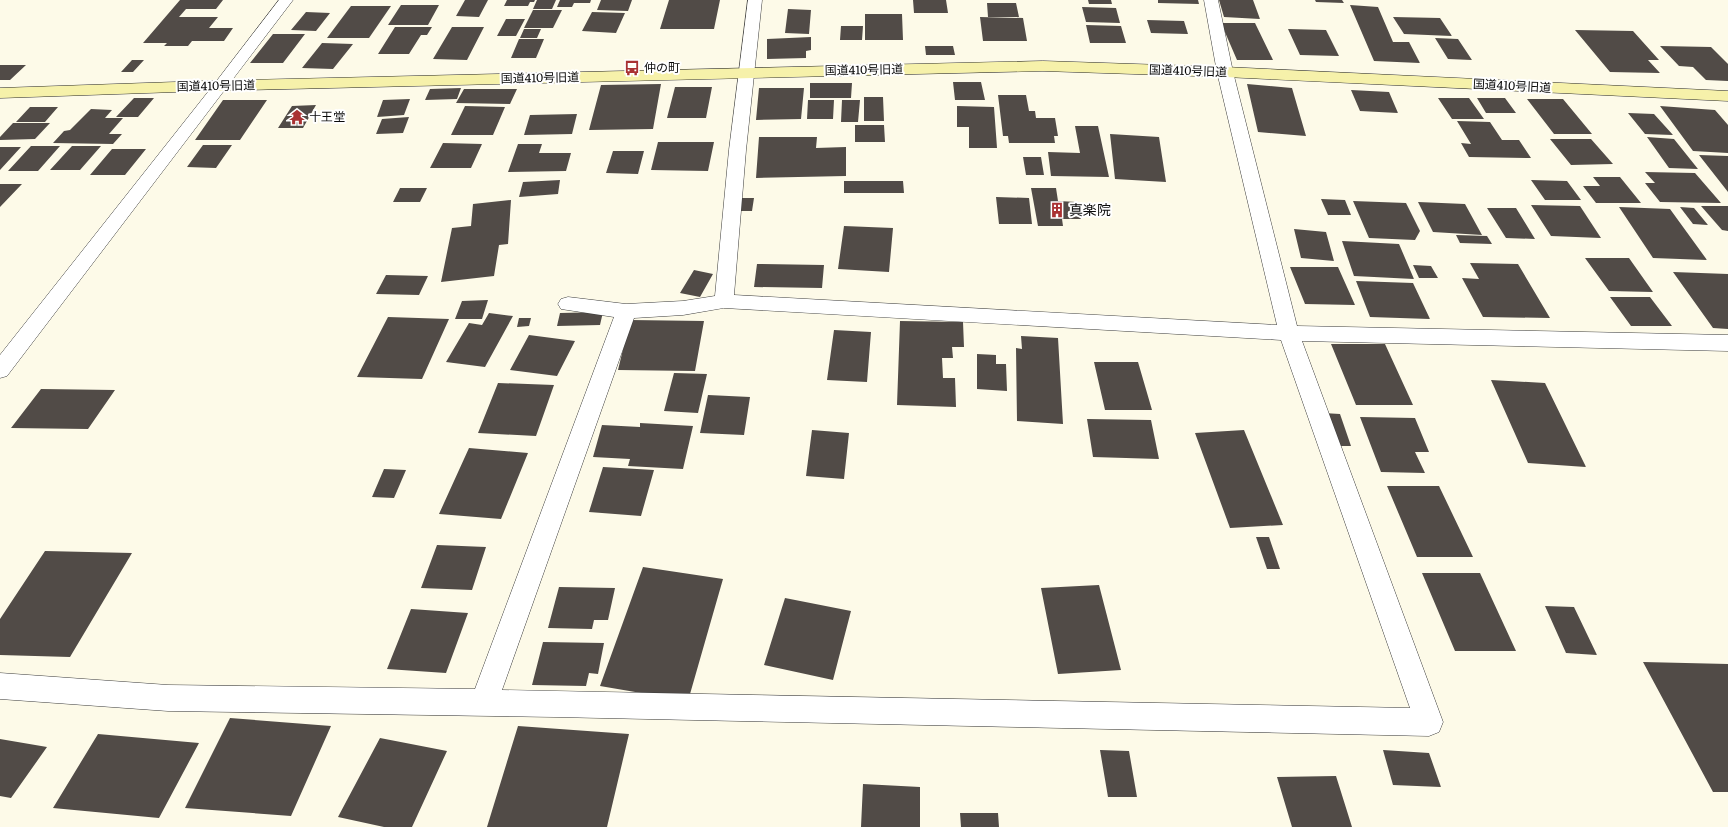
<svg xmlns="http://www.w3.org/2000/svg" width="1728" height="827" font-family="Literata,'Noto Sans JP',serif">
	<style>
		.building { fill: #514b47 }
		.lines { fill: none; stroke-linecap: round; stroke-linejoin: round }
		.street-casing { stroke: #3c3c3c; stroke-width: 1 }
		.secondary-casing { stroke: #2b2b2b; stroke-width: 1 }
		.street { fill: #fff; fill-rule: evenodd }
		.secondary { fill: #f6f1aa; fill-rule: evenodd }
		.labels { text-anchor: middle; stroke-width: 4; stroke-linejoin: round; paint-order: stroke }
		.far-poi-label { font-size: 12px; fill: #090909; stroke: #fff; text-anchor: start }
		.far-street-label { font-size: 12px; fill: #090909; stroke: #fff }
		.poi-label { font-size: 14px; fill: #090909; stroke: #fff; text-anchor: start }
	</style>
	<rect width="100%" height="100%" fill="#fdfae8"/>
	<path class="building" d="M180,0h43l-7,9h-30l-7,8h39l-9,11h24l-9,13h-32l-4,5h-24l3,-3h-24z
		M465,0h23l-9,17 -23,-1z
		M507,0h28l-1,2h-4l-2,4h-24z
		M537,0h19l-4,9h-19z
		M560,0h31l-1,3h-16l-2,4h-15z
		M601,0h31l-4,11 -31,-1z
		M669,0h51l-6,29h-54z
		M913,0h33l2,13h-34z
		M1088,0h23l1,4h-23z
		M1158,0h40l1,4 -41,-1z
		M1219,0h34l7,19 -36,-2z
		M1315,0h27l2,3 -28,-1z
		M987,3h29l3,14h-31z
		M401,5h38l-11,20h-40z
		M1350,5l28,2 15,35h16l11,21 -46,-2z
		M351,6h40l-22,32h-42z
		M1082,7l34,1 4,15 -34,-1z
		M788,9l23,1 -2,24 -24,-1z
		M533,10h29l-9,18h-29z
		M306,12l24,1 -14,18 -25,-1z
		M592,12l33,1 -9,20 -34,-2z
		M865,14h37l1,26h-38z
		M980,17l43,1 4,23h-44z
		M1393,17l47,1 12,18 -48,-2z
		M506,19h19l-9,17h-19z
		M1147,20l37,1 4,13 -37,-1z
		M1221,23h34l18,37h-36z
		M1086,25l35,1 5,17h-36z
		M841,26h22l-1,14h-22z
		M395,27h37l-5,8h-6l-12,19h-31z
		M452,27h32l-17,33 -34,-1z
		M524,29h17l-4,9h-17z
		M1288,29l38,1 13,26 -39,-1z
		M1575,30l58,1 26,29h-11l12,13 -50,-1z
		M273,34h32l-22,29h-33z
		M811,37v13l-5,1v7l-39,1v-20z
		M1435,38l23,1 14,21 -24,-1z
		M519,39h25l-8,19h-25z
		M322,43l31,1 -20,25 -31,-1z
		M925,46h28l2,9h-29z
		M1660,46l51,1 17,17v17l-22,-1 -13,-13 -14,-1z
		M132,60h12l-11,12h-12z
		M0,65h26l-16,15h-10z
		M953,82h28l4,18h-30z
		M810,83h42l-1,15h-41z
		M661,84l-8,45 -64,1 12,-45z
		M1247,84l45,4 14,48 -48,-4z
		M675,87h37l-6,31h-39z
		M461,88l-4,11 -32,1 5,-11z
		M759,88h45l-3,31 -45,1z
		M464,89h53l-7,15 -54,-1z
		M1351,90l38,2 9,21 -38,-2z
		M998,95h28l3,16h6l1,7h19l3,18h-4l1,7h-46l-1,-7h-5z
		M864,97h19l1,24h-20z
		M134,98h20l-16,19h-22z
		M1438,98h31l15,21h-32z
		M1477,98h28l11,15h-30z
		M410,99l-6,16 -27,2 6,-17z
		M1527,99h36l29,35h-38z
		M223,100h44l-27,40h-45z
		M808,100h26l-1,19h-26z
		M842,100h18l-2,22h-17z
		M316,105l-13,23h-25l14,-22z
		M465,106l40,1 -12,28h-42z
		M957,106l37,1 3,41h-28v-21h-12z
		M1660,106l55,4 13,15v28l-35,-2z
		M30,107h28l-13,15h-29z
		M91,109l21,1 -7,8h18l-14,16h13l-9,10 -60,-1 11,-12 6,-1z
		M1628,113l26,1 19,21 -28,-1z
		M577,114l-5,20 -48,1 6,-20z
		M409,117l-6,16 -27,1 6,-15z
		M1457,121l33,1 12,18h17l12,18 -62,-1 -8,-14 10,1z
		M13,123h37l-15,16 -35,1v-3z
		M855,125h29l1,17h-30z
		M1075,126h23l11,51 -58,-1 -3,-24 32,1z
		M1110,134l49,3 7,45 -51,-3z
		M759,137h58l-1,11 30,-1v29l-90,2z
		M1647,137l27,2 24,30 -29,-1z
		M1550,139h41l22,25 -42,1z
		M658,142h56l-6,29 -57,-1z
		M443,143l39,1 -11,24h-41z
		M518,144h24l-3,9h32l-5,18 -58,1z
		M203,145h29l-16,23 -29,-1z
		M31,146h29l-22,25h-30z
		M72,146h29l-21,24h-30z
		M0,147h21l-21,23z
		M112,149h34l-21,26h-35z
		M613,151h31l-6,23 -32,-1z
		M1699,155l29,1v36z
		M1023,157h18l3,18h-18z
		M1645,172l50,1 26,30 -61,-1 -15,-19h10z
		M1593,177h27l21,26h-45l-13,-17h17z
		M560,180l-2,14 -39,3 4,-15z
		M1531,180l36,1 14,19h-36z
		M844,181h59l1,12h-60z
		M0,184h22l-22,23z
		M400,188h27l-7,14h-27z
		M1031,188h25l2,13 19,1 4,17h-19l1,7h-25z
		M996,197l33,1 3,26h-33z
		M739,198h15l-2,13h-15z
		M1321,199l24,1 6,15h-23z
		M511,200l-3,44 -9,1 -5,31 -53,6 11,-54 19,-2 2,-22z
		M1353,201l53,2 14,28 -5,9 -46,-2z
		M1418,202l47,2 17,31 -49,-3z
		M1531,205l49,1 21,32 -50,-2z
		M1701,206h27v25l-6,-1z
		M1619,207l51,2 37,51 -54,-2z
		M1680,207l14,1 14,17 -15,-1z
		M1487,208h29l19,31 -29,-1z
		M844,226l49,2 -4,44 -51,-3z
		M1294,229l32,3 8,29 -33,-3z
		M1456,235l31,1 5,8 -32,-1z
		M1342,241l57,3 15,35 -60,-3z
		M1585,258h44l24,34 -44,-1z
		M1470,263l48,1 32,54 -67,-1 -21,-39 17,1z
		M757,264l67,1 -2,23 -68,-1z
		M1413,265l18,1 7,12h-19z
		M1290,267h48l17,38 -50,-1z
		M694,270l19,4 -13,23 -20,-4z
		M1673,272l55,2v55l-15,-1z
		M386,275l42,1 -9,19 -43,-1z
		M1356,281l57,2 17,36 -60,-2z
		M1610,297h40l22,29h-41z
		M488,300l-6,19h-27l7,-18z
		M603,312l-3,13 -43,1 3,-13z
		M489,313l24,3 -28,51 -39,-5 23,-39 13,2z
		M388,317l61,2 -27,60 -65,-2z
		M519,318h12l-2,8 -12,1z
		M630,320l74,1 -9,50 -77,-1z
		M900,321l63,1 1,25h-12l1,11h-11l1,20h12l1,29 -59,-2z
		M834,330l37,2 -4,50 -40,-2z
		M529,335l46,6 -18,35 -47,-6z
		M1021,336l37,2 5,86 -46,-3 -1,-73 6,1z
		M1331,344h54l28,61h-57z
		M977,354l19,1v9h10l1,27 -30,-2z
		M1094,362h44l14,48h-47z
		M674,373l33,1 -9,39 -34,-2z
		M1491,380l54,3 41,84 -58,-4z
		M498,383l56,2 -18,51 -58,-3z
		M41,389l74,1 -27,39 -77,-1z
		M708,395l42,2 -6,38 -44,-2z
		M1323,413l17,1 11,32h-17z
		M1360,417l55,1 14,34h-14l10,21 -44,-1z
		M1087,419l64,1 8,39 -66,-2z
		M640,423l53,3 -10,43 -55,-3 2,-7 -37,-2 9,-32 38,2z
		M812,430l37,3 -5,46 -38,-3z
		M1244,430l39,95 -53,3 -35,-95z
		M469,448l59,5 -27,66 -62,-5z
		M603,467l51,3 -13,46 -52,-4z
		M384,469l22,1 -12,28 -22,-1z
		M1387,486h52l34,71h-56z
		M1256,537h13l11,32h-13z
		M437,545l49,2 -14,43 -51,-2z
		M45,551l87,2 -62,104 -70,-2v-36z
		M643,567l80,12 -35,122 -88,-15z
		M1422,573h58l36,78h-61z
		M1099,585l22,85 -63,4 -17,-86z
		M559,587l56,1 -7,32h-14l-2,9 -44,-1z
		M785,598l66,13 -18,69 -69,-15z
		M1545,606l29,1 23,48 -31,-2z
		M411,609l57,4 -22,60 -59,-4z
		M543,642l61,1 -6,31 -9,-1 -3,13 -54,-1z
		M1643,662l85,2v128h-15z
		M230,718l101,8 -40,90 -106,-8z
		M518,726l111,8 -22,93h-120z
		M98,734l101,9 -40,75 -106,-10z
		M380,738l67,13 -35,76h-28l-46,-10z
		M0,739l47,8 -36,51 -11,-2z
		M1100,750l29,1 8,46h-29z
		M1383,750l46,3 12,34 -48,-2z
		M1336,776l16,51h-60l-15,-50z
		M863,784l57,3v40h-59z
		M960,813h38l1,14h-38z"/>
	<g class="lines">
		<defs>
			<path id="street" d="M279,0h14l-286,376 -7,2v-23l215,-272z
				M748,0h14l-16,150 -12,145 543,30 -60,-253 -13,-72h14l15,72 64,254 431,9v16l-426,-10 141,381 -4,10 -10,4 -874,-19 -387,-6 -168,-12v-26l168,12 307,4 139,-372 -53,-8 -3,-5 3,-5 7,-2 58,7 57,-3 32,-5 14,-146zM724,308l557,32 129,368 -908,-18 132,-372 49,-3z"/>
			<path id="secondary" d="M1043,61l182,6 503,24v10l-503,-24 -182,-6 -838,20 -205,7v-10l205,-7z"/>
		</defs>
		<use href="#street" class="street-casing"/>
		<use href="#secondary" class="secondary-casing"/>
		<use href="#street" class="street"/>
		<use href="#secondary" class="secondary"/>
	</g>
	<defs>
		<symbol id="bus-bare" viewBox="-9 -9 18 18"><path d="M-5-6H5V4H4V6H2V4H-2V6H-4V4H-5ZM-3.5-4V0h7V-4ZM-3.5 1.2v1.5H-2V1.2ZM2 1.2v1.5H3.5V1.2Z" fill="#a93132" stroke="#fff" stroke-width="2.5" paint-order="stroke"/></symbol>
		<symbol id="temple-bare" viewBox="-9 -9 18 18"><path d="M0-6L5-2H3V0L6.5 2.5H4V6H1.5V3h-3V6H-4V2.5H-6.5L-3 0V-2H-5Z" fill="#a93132" stroke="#fff" stroke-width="2.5" paint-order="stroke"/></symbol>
		<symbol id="building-bare" viewBox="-9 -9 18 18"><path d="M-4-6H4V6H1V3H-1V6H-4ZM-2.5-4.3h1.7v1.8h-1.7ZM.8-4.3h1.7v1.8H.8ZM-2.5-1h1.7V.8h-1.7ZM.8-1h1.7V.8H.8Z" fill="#a93132" stroke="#fff" stroke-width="2.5" paint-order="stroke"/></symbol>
	</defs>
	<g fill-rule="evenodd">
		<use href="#bus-bare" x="621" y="57" width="22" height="22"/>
		<use href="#temple-bare" x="286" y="106" width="22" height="22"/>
		<use href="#building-bare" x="1046" y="199" width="22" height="22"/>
	</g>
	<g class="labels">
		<g class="far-poi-label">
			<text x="644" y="72">仲の町</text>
			<text x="309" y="121">十王堂</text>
		</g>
		<g class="far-street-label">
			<text transform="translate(864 70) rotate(-1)" y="4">国道410号旧道</text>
			<text transform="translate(1188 71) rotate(2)" y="4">国道410号旧道</text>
			<text transform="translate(540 78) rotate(-1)" y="4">国道410号旧道</text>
			<text transform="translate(216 86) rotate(-1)" y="4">国道410号旧道</text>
			<text transform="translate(1512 86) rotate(3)" y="4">国道410号旧道</text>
		</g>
		<g class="poi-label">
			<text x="1069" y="215">真楽院</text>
		</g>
	</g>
</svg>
